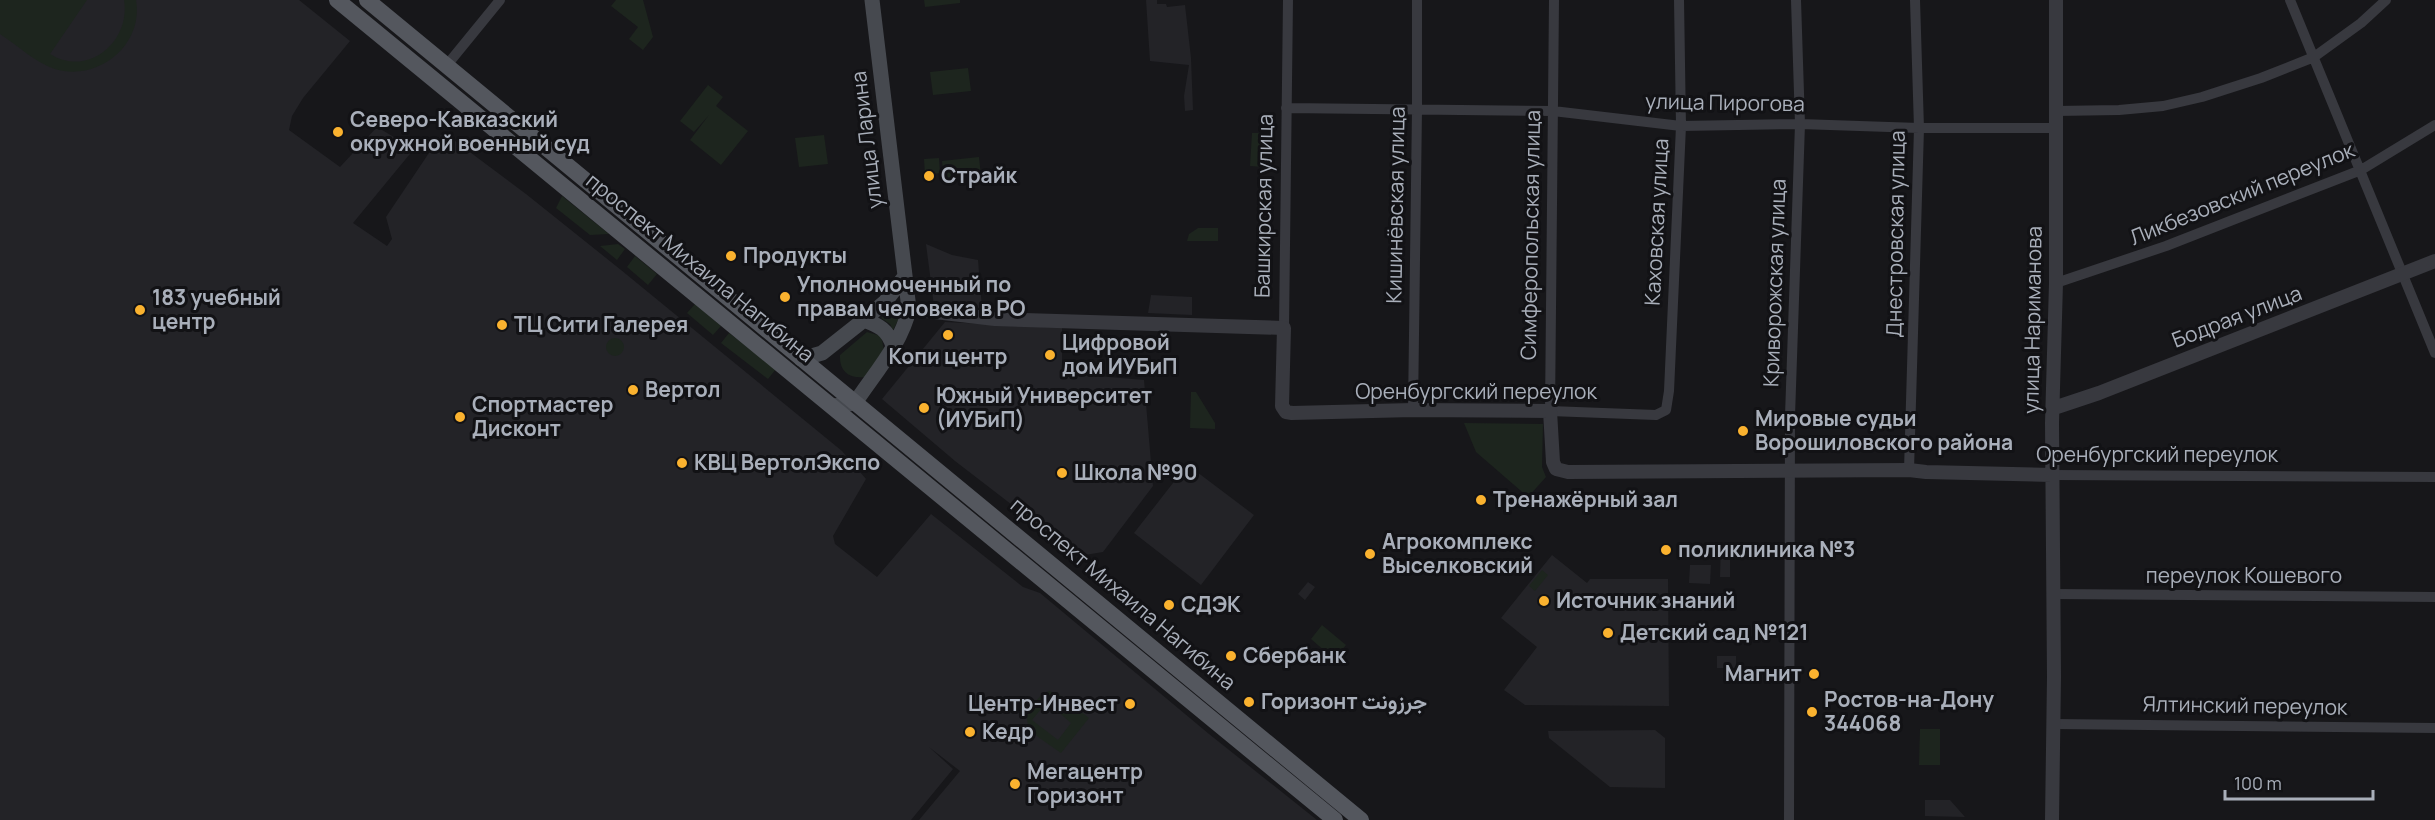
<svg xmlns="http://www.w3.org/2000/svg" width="2435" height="820" font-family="Manrope,Vazirmatn,sans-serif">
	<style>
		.built { fill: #232327 }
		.green { fill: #1d251e; fill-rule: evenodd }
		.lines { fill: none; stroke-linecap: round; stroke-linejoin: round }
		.minor { stroke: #38393f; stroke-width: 10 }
		.tertiary { stroke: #38393f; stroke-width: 14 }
		.secondary { stroke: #46494f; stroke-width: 15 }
		.primary { stroke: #54575e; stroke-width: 16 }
		.poi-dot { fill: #fab22f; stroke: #121215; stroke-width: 2 }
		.labels { text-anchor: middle; stroke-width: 6; stroke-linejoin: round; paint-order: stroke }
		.street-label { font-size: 21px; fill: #a9afba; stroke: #121215 }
		.poi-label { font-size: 21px; font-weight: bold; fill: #a9afba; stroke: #121215; text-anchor: start }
	</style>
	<rect width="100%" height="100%" fill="#17171a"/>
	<path class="built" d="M0,0h299l51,41 -47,57 -11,18 -3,14 51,37 37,-40 37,22 -61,74 34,23 5,-7 -6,-22 57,-85 83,62 95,76 221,181 24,28 -33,57 2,8 42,33 54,-63 92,73 17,6 169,141 108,86h-398l41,-49 -31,-24 24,22 -42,51h-911z
		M1146,0h11v4h9l1,3 18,-2 6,53 2,52 -8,1 -1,-15 5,-31 -39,-4z
		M926,244l26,11 26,5 4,48 -48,-2z
		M1151,295l41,2v18l-44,-2z
		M945,322l117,6v45l82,7 9,106 -50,66 -24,4 -7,-5 -117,-90 -73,-62z
		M1197,472l57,43 -53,70 -67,-52 46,-59z
		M1721,543h9v34h-10z
		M1552,555l35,28 3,-4h78l1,127 -144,-1 -21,-15 33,-43 -36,-29z
		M1690,565h21l-1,19 -21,-1z
		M1308,582l7,5 -10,13 -7,-6z
		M1717,656h19v12h-19z
		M1655,730l10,8v50l-55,-1 -61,-49 -1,-7z
		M1925,800h25l15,17 -40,-1z"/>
	<path class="green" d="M0,0h87l-37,54c38,24 81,-13 74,-54h12c8,45 -38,82 -81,69 -19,-6 -38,-24 -55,-35z
		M616,0h27l10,37 -10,13 -14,-11 9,-12 -27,-21z
		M924,0h36v3l-35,4z
		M968,68l3,23 -38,4 -3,-23z
		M708,85l15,12 -7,9 32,25 -27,34 -31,-25 19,-25 -15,17 -14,-11z
		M1252,133h14l-2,34 -14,-1z
		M824,135l4,29 -29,3 -4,-29z
		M979,157l2,19 -37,4 -2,-19z
		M939,158l1,15 -15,2 -1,-16z
		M562,196l47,38 -19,1 -34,-27z
		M1198,228h20v13h-31l2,-7z
		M618,244l7,5 -8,11 -17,-14z
		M635,256l22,18 -9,11 -21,-18z
		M695,304l26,22 -8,9 -26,-22z
		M890,311l9,3v4l-6,12 -3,-6 -9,-6z
		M867,332l14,4 3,14 -19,27c-16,2 -26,-6 -25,-22z
		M729,333l47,36 -8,10 -47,-36z
		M606 347a9 9 0 1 1 18 0a9 9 0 1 1-18 0Z
		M1191,392h5l19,31v6l-25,-1z
		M1464,423l79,1 -1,43 4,10 -18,20 -52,-45z
		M1542,570l6,5 -13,16 -6,-5z
		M1322,625l24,20 -12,14 -23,-20z
		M1049,691l11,4 29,23 -28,35c-19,-15 -47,-25 -27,-50 5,-5 8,-10 15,-12zM1047,702l24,21 -13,17 -26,-20z
		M1920,729h20v36h-21z"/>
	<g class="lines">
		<path class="minor" d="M1554,0l-4,411 106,4 10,-5 3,-19 12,-265 -2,-126
			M2290,0l145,353
			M447,65l53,-65
			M1286,108l267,3 128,15 119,-2 119,4h136
			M2056,111l63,-1 44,-4 39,-9 59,-19 53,-21 47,-34 25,-23
			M2056,283l110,-37 195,-76 74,-45
			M1284,328l4,-328
			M1413,410l4,-301v-109
			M1909,470l10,-342 -4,-128
			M2052,475l383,2
			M2053,594l382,3
			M2054,724l381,4
			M1789,820l1,-404 10,-292 -4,-124"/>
		<path class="tertiary" d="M909,309l86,10 289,9 -2,78 4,6 6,1 121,-3 137,1 3,51 3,7 12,3 341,-2 17,2 126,3
			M2054,408l45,-15 336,-132
			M2052,820l2,-143 -2,-254 4,-140v-283"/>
		<path class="secondary" d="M863,320c16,5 25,10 30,26
			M801,359l21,-6 38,-30 25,-21 20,-26
			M834,406l21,-3c19,-29 47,-60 54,-94l-37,-309"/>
		<path class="primary" d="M337,0l998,820
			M367,0l994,820"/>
	</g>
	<g class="poi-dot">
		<circle cx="338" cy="132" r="6"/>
		<circle cx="929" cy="176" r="6"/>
		<circle cx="731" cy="256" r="6"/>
		<circle cx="785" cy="297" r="6"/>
		<circle cx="140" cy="310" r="6"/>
		<circle cx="502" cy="325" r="6"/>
		<circle cx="948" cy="335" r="6"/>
		<circle cx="1050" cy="355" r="6"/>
		<circle cx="633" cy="390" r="6"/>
		<circle cx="924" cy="408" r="6"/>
		<circle cx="460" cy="417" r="6"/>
		<circle cx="1743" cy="431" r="6"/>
		<circle cx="682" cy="463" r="6"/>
		<circle cx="1062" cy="473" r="6"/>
		<circle cx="1481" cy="500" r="6"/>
		<circle cx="1666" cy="550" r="6"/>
		<circle cx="1370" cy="554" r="6"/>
		<circle cx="1544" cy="601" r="6"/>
		<circle cx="1169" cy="605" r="6"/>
		<circle cx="1608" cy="633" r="6"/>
		<circle cx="1231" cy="656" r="6"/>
		<circle cx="1814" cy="674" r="6"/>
		<circle cx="1249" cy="702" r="6"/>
		<circle cx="1130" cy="704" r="6"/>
		<circle cx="1812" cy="712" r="6"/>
		<circle cx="970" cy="732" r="6"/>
		<circle cx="1015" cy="784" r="6"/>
	</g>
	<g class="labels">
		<g class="street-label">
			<text transform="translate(1725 103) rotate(1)" y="7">улица Пирогова</text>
			<text transform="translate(867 140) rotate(-97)" y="7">улица Ларина</text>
			<text transform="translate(2242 194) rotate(-22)" y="7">Ликбезовский переулок</text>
			<text transform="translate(1396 205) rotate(-89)" y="7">Кишинёвская улица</text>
			<text transform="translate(1264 206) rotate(-89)" y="7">Башкирская улица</text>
			<text transform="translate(1657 222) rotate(-87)" y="7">Каховская улица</text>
			<text transform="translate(1896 234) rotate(-89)" y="7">Днестровская улица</text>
			<text transform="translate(1531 235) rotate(-89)" y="7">Симферопольская улица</text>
			<text transform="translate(700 268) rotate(39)" y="7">проспект Михаила Нагибина</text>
			<text transform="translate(1775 283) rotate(-88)" y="7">Криворожская улица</text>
			<text transform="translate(2237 317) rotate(-21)" y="7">Бодрая улица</text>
			<text transform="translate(2033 320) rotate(-89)" y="7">улица Нариманова</text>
			<text x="1476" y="399">Оренбургский переулок</text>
			<text x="2157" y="462">Оренбургский переулок</text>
			<text x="2244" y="583">переулок Кошевого</text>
			<text transform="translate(1123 594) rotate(40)" y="7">проспект Михаила Нагибина</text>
			<text transform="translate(2245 706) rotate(1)" y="7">Ялтинский переулок</text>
		</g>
		<g class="poi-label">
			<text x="350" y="127">Северо-Кавказский<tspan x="350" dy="24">окружной военный суд</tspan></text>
			<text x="941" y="183">Страйк</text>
			<text x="743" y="263">Продукты</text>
			<text x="797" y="292">Уполномоченный по<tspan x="797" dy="24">правам человека в РО</tspan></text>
			<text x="152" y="305">183 учебный<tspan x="152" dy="24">центр</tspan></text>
			<text x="514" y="332">ТЦ Сити Галерея</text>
			<text x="1062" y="350">Цифровой<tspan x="1062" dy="24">дом ИУБиП</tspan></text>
			<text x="948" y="364" text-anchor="middle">Копи центр</text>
			<text x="645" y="397">Вертол</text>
			<text x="936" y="403">Южный Университет<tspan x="936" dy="24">(ИУБиП)</tspan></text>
			<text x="472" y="412">Спортмастер<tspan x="472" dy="24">Дисконт</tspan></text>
			<text x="1755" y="426">Мировые судьи<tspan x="1755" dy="24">Ворошиловского района</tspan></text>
			<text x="694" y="470">КВЦ ВертолЭкспо</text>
			<text x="1074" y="480">Школа №90</text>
			<text x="1493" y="507">Тренажёрный зал</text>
			<text x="1382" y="549">Агрокомплекс<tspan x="1382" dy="24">Выселковский</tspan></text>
			<text x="1678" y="557">поликлиника №3</text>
			<text x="1556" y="608">Источник знаний</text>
			<text x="1181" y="612">СДЭК</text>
			<text x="1620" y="640">Детский сад №121</text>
			<text x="1243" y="663">Сбербанк</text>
			<text x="1802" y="681" text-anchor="end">Магнит</text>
			<text x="1824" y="707">Ростов-на-Дону<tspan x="1824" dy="24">344068</tspan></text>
			<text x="1261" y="709">Горизонт جرزونت</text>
			<text x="1118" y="711" text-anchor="end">Центр-Инвест</text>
			<text x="982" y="739">Кедр</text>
			<text x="1027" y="779">Мегацентр<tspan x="1027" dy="24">Горизонт</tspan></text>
		</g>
	</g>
	<path d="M2225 790v9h148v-9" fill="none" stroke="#a9afba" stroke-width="3"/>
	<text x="2234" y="790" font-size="18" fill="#a9afba" stroke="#121215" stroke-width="4.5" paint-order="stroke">100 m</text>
</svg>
